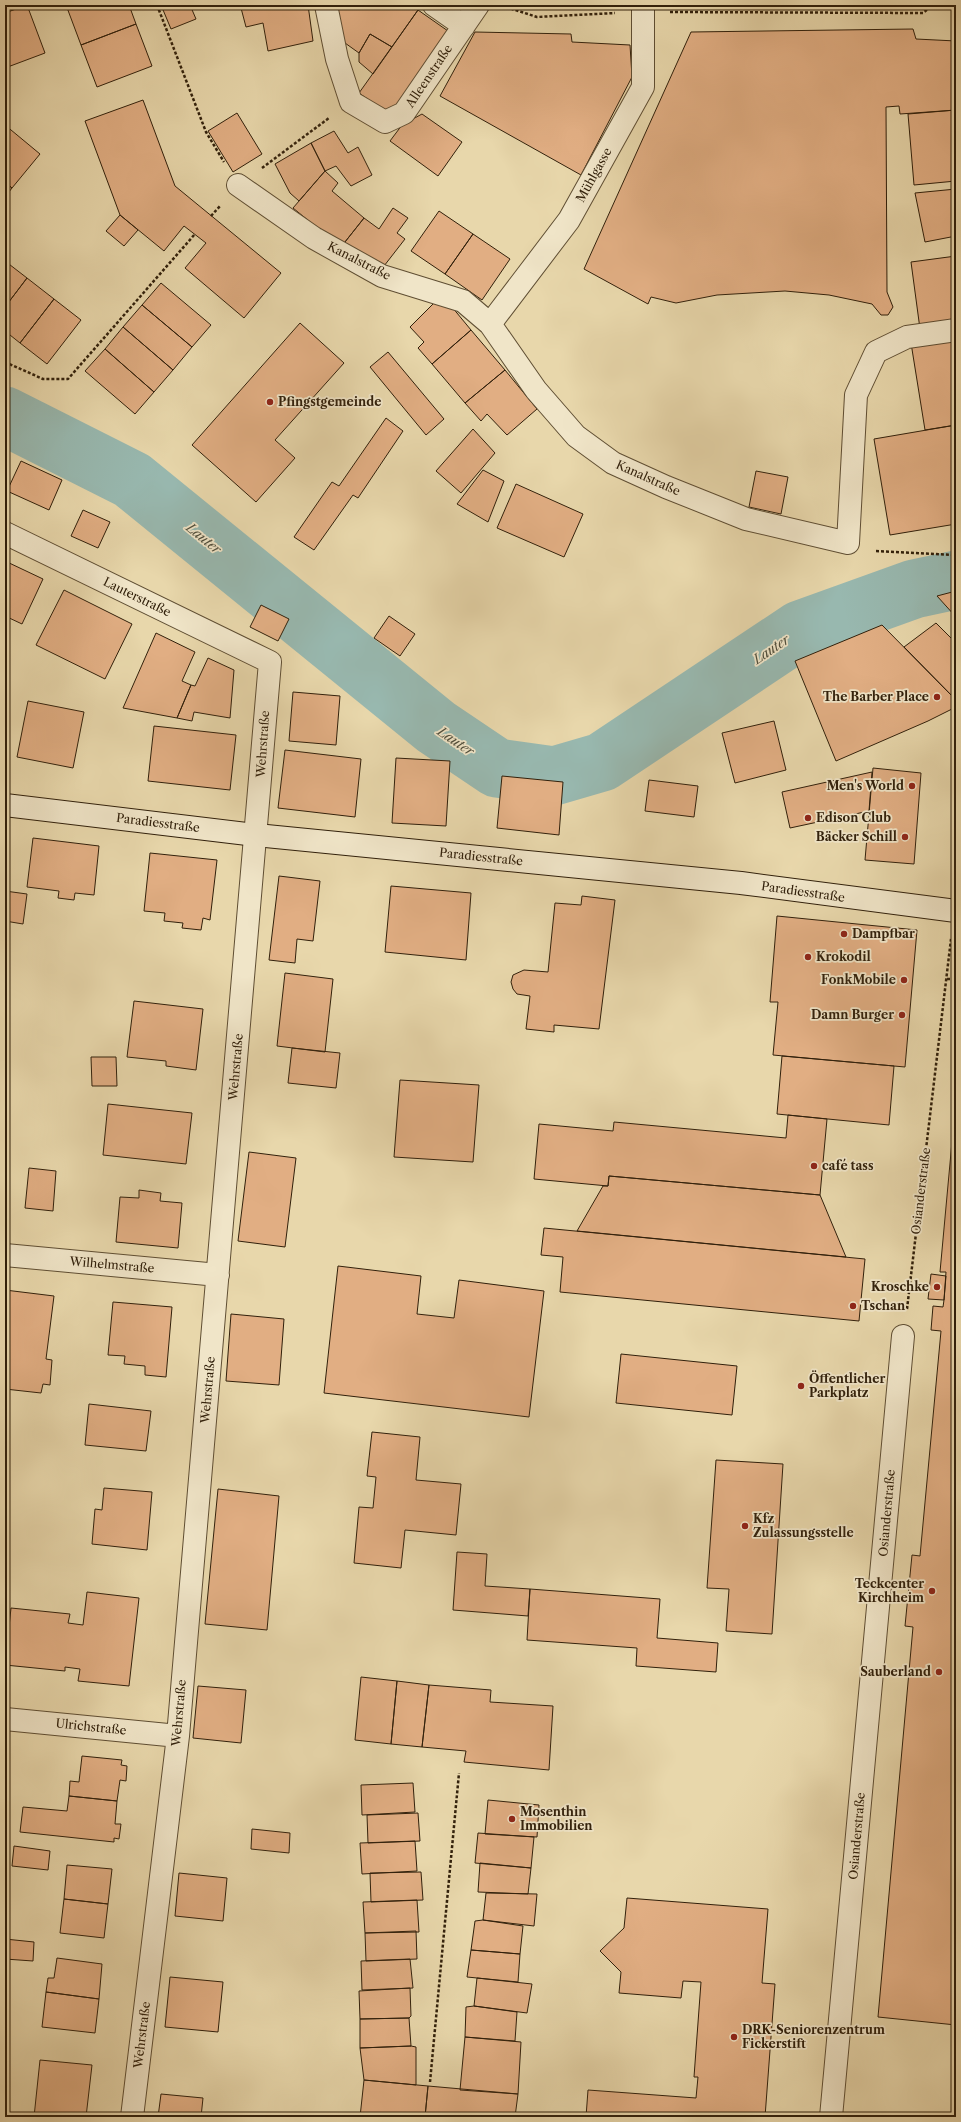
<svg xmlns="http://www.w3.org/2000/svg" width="961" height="2122" font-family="'Libre Caslon Text',serif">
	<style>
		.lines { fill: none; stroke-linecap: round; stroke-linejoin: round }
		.river { stroke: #98b8af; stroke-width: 59 }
		.building { fill: #e1ae83; stroke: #31200b }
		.street-casing { stroke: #5f4e33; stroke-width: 24 }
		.secondary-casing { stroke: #31200b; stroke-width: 24 }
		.path { stroke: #31200b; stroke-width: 2.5; stroke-dasharray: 3 2; stroke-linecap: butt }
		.street { stroke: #f0e5c8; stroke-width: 22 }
		.secondary { stroke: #f0e5c8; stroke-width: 22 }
		.poi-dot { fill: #8f2418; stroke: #f0e5c8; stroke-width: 1.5 }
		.labels { text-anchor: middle; stroke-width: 3.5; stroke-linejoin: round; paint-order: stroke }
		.street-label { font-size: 12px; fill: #31200b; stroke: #f0e5c8 }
		.poi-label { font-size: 12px; font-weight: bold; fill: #31200b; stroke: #f0e5c8; text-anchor: start }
		.water-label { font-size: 13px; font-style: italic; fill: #504e3c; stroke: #f0e5c8 }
	</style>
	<rect width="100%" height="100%" fill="#e8d7ab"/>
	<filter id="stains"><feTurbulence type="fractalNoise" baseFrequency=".005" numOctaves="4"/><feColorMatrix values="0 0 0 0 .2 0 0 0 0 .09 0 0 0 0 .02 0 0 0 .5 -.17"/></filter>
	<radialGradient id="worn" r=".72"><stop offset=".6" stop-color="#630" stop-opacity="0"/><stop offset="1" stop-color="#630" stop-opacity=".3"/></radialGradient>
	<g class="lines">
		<path class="river" d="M5,416l127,64 304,247 61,41 57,8 48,-14 198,-132 114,-41 42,-9"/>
	</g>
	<path class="building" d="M27,5l18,48 -40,15v-55z
		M66,5h63l7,19 -55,21z
		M161,5h29l6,14 -25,10z
		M256,5h52l5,36 -45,10 -5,-28 -17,4 -5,-19z
		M336,5h73l9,5 -26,37 -22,-13 -11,19 -21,-15z
		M418,10l30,21 -58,84 -31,-22z
		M136,24l16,42 -55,21 -16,-42z
		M913,29l3,10 40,2v69l-56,4 -1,-8 -13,1 1,185 6,15 -5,8h-7l-9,-11 -43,-9 -44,-4 -68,4 -41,8 -25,-6 -3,7 -64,-35 107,-237z
		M475,32l96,2 1,8 58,3 2,32 -51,98 -141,-79z
		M370,34l22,13 -19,27 -14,-12v-9z
		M143,100l32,86 106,87 -37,45 -59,-50 21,-25 -22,-17 -20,25 -44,-36 -35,-94z
		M956,110v71l-42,4 -6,-71z
		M237,113l25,41 -29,18 -25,-41z
		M422,114l40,28 -24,34 -48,-35 12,-16z
		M5,125l35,29 -28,34 -7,-6z
		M334,131l14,22 10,-6 14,28 -21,11 -15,-20 -11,5 -14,-28z
		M311,143l14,28 -26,30 -9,-8 -15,-29z
		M325,171l13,12 -6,8 32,27 -23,29 -48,-39z
		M5,182l7,6 -7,9z
		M956,189v47l-31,6 -10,-49z
		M393,208l15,10 -11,15 8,6 -21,27 -43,-19 23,-29 15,11z
		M439,211l34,23 -28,40 -34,-23z
		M120,215l18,15 -14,16 -18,-15z
		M473,234l37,25 -28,41 -37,-26z
		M956,256v68l-36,5 -9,-67z
		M5,261l22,17 -22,29z
		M27,278l27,21 -34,44 -15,-12v-24z
		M161,283l50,42 -19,22 -50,-42z
		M54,299l27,21 -34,44 -27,-21z
		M434,303l18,4 19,23 -39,34 -14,-16 6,-6 -14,-15z
		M142,305l50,42 -19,23 -50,-43z
		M300,323l44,40 -69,77 20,18 -39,44 -64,-57z
		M123,327l50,43 -19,22 -49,-43z
		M471,330l34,40 -40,33 -33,-39z
		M956,336v89l-31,5 -14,-87z
		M105,349l49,43 -19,22 -50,-43z
		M388,352l56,67 -18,16 -56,-68z
		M505,370l32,39 -30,26 -20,-21 -6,7 -16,-18z
		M386,418l17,13 -45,67 -5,-3 -39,55 -20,-13 38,-55 7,4z
		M956,425v99l-66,11 -16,-96z
		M473,429l22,24 -34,40 -25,-22z
		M21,461l41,19 -13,30 -42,-19z
		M483,470l21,11 -16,41 -31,-18z
		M756,471l32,6 -7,37 -32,-7z
		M516,484l67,30 -19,43 -67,-29z
		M83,510l27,12 -12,26 -27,-12z
		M5,561l38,18 -21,45 -17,-8z
		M64,590l68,34 -27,55 -69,-34z
		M956,591v26l-19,-21z
		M261,605l28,14 -11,22 -28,-14z
		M389,616l26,18 -15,22 -26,-18z
		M936,623l20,20v57l-52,-53z
		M882,625l74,75v7l-28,14 -92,40 -41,-100z
		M156,633l39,19 -13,29 9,4 -14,33 -54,-10z
		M208,658l26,12 -4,48 -36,-6 -2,9 -15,-3 14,-33 4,1z
		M293,692l47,4 -4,49 -47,-4z
		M28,701l56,11 -11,56 -56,-11z
		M774,721l12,49 -51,13 -13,-50z
		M154,726l82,9 -6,55 -82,-9z
		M285,750l76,9 -6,58 -77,-9z
		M396,758l54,3 -4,65 -54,-3z
		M873,768l48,5 -7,91 -49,-4z
		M872,772l-3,39 -79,17 -8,-36z
		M502,776l61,6 -4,53 -62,-7z
		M649,780l49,6 -4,31 -49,-6z
		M33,838l66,8 -5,49 -19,-2 -1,7 -16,-2 1,-7 -32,-4z
		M150,853l67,7 -7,60 -7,-2 -2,12 -19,-2 1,-5 -19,-2 1,-8 -21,-2z
		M279,876l41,5 -7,60 -16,-2 -2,24 -26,-3z
		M391,886l80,7 -5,67 -81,-8z
		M5,891l22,3 -4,30 -18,-3z
		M582,896l33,4 -16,129 -45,-4v7l-28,-3 4,-33 -13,-2 -4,-5 -2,-7 2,-7 11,-5 24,2 7,-69 26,2z
		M777,916l140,14 -12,137 -132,-12 5,-53h-8z
		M285,973l48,6 -8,73 -48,-6z
		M134,1001l69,8 -7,61 -30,-4v-5l-39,-4z
		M292,1048l48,5 -4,35 -48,-5z
		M782,1056l112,10 -5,59 -112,-11z
		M91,1057h25l1,29h-25z
		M400,1080l79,5 -6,77 -79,-5z
		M956,1098v927l-78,-8 35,-390 -8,-1 7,-71 8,1 21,-225 -10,-1 2,-24 10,1 1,-7 2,-28h-6z
		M108,1104l84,9 -6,51 -83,-9z
		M788,1115l39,4 -7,76 -211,-19 -1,10 -74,-7 5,-55 74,7 1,-9 172,16z
		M249,1152l47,6 -11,89 -47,-6z
		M29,1168l27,3 -3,40 -28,-3z
		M609,1176l211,19 26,62 -269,-26 26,-45h5z
		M139,1190l22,3 -1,8 22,2 -4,45 -62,-6 4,-45 19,1z
		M544,1228l321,31 -6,62 -299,-29 3,-35 -22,-2z
		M338,1266l83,10 -4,38 37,4 5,-38 85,11 -15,126 -205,-24z
		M931,1274l15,2 -2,24 -16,-1z
		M5,1290l49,6 -8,63 6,1 -2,25 -7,-1 -2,9 -36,-4z
		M113,1302l59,5 -6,70 -21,-2v-9l-21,-2 1,-8 -17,-1z
		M231,1314l53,5 -5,66 -53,-4z
		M621,1354l116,12 -5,49 -116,-12z
		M89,1404l62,7 -5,40 -61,-6z
		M372,1432l48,5 -4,43 45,4 -5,51 -51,-5 -4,38 -47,-5 5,-56 14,1 3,-31 -9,-1z
		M716,1460l67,4 -11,170 -46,-3 3,-42 -22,-1z
		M104,1488l48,4 -5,58 -55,-6 3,-35 7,1z
		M218,1489l61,7 -12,134 -62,-6z
		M457,1552l30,2 -2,32 45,3 -2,27 -75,-6z
		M530,1589l130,10 -3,39 61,5 -2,29 -80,-6 1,-18 -110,-8z
		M87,1592l52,6 -10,88 -51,-5 2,-12 -15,-2v4l-60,-6 6,-57 59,6 -2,9 15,2z
		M361,1677l36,4 -6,63 -36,-4z
		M397,1681l32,4 -7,62 -31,-3z
		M429,1685l62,5 -1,12 63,4 -4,64 -85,-8 2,-11 -44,-4z
		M198,1686l48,4 -5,53 -48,-5z
		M82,1756l40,4 -1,5 6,1 -1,15 -6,-1 -3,21 -48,-5 1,-15 9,1z
		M413,1783l2,29 -53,3 -1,-30z
		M69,1796l48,5 -2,23h6l-2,15 -5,-1v4l-94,-10 3,-25 44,4z
		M488,1800l51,5 -2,32 -52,-3z
		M418,1813l2,28 -52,2 -1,-28z
		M252,1829l38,4 -1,20 -38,-4z
		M478,1833l56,4 -3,31 -56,-5z
		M415,1841l2,30 -55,3 -2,-31z
		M14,1846l36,5 -2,19 -36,-4z
		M480,1863l51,5 -3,26 -50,-2z
		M67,1865l45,4 -4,35 -44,-5z
		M421,1872l2,28 -52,2 -1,-29z
		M179,1873l48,5 -4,43 -48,-5z
		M486,1893l51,1 -3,32 -51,-6z
		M627,1898l141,11 -6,74 13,1 -10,133h-179l2,-27 108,8 2,-21h-4l7,-95 -18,-1 -2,17 -62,-5 2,-21 -21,-21 24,-23z
		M64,1899l44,5 -4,34 -44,-5z
		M417,1900l2,32 -54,1 -2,-31z
		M483,1920l40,6 -3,28 -49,-4 4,-29z
		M416,1931l1,28 -51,2 -1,-28z
		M5,1939l29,3 -1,19 -28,-2z
		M471,1950l49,4 -2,28 -51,-5z
		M57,1958l45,6 -3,35 -53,-7 2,-14h6z
		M410,1959l3,29 -51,2 -1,-29z
		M170,1977l53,5 -5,50 -53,-5z
		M477,1978l55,6 -5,29 -53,-7z
		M410,1988l1,28 -2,2 -49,1 -1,-28z
		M46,1992l53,7 -4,34 -53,-6z
		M474,2006l43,6 -2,29 -50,-4 1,-30z
		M409,2018l2,28 -51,2v-29z
		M465,2037l56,5 -3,52 -58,-4z
		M411,2046l5,1v38l-52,-5 -4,-32z
		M40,2060l52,5 -6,52h-52z
		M364,2080l64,6 -3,31h-65z
		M428,2086l90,8 -3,23h-90z
		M161,2094l42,4 -2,19h-43z"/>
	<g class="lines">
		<defs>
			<path id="street" d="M326,5l11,54 14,43 34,20 19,-9 74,-108
				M434,5l30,21
				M238,185l76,53 68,38 81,25 27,23 46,66 40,46 37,27 53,24 80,32 102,24 8,-148 20,-43 31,-15 49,-7
				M490,324l79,-104 74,-133v-82
				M5,533l265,129 -92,1074 -46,381
				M5,1255l213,20
				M5,1719l173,17
				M831,2117l72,-781"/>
			<path id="secondary" d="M5,805l251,30 485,48 215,28"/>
		</defs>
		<use href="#street" class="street-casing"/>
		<use href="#secondary" class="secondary-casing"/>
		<path class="path" d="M157,5l49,127 18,30
			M506,7l31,10 78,-4
			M670,12l253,1 10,-8
			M262,168l67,-50
			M211,216l9,-10
			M5,362l38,17h25l127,-145
			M876,551l80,4
			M947,979h9
			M907,1309l44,-370
			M430,2082l29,-309"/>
		<use href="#street" class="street"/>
		<use href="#secondary" class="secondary"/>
	</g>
	<g class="poi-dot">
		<circle cx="270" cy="402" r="4"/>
		<circle cx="937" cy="697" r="4"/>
		<circle cx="912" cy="786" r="4"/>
		<circle cx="808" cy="818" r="4"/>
		<circle cx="905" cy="837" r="4"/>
		<circle cx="844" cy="934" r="4"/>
		<circle cx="808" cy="957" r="4"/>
		<circle cx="904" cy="980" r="4"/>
		<circle cx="902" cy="1015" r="4"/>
		<circle cx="814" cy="1166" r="4"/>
		<circle cx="937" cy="1287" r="4"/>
		<circle cx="853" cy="1306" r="4"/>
		<circle cx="801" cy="1386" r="4"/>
		<circle cx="745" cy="1526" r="4"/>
		<circle cx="932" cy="1591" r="4"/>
		<circle cx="939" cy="1672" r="4"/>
		<circle cx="512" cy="1819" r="4"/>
		<circle cx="734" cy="2037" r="4"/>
	</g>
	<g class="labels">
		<g class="street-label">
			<text transform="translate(429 76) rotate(-56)" y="4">Alleenstraße</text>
			<text transform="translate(594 175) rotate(-61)" y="4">Mühlgasse</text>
			<text transform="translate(359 261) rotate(27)" y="4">Kanalstraße</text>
			<text transform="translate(648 478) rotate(24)" y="4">Kanalstraße</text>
			<text transform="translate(137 597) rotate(26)" y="4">Lauterstraße</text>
			<text transform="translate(263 744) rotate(-86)" y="4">Wehrstraße</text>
			<text transform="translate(158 823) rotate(7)" y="4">Paradiesstraße</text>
			<text transform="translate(481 857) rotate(6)" y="4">Paradiesstraße</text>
			<text transform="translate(803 892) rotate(8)" y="4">Paradiesstraße</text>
			<text transform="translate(236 1067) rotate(-85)" y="4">Wehrstraße</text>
			<text transform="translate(921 1191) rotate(-83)" y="4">Osianderstraße</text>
			<text transform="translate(112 1265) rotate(5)" y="4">Wilhelmstraße</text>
			<text transform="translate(208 1390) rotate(-85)" y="4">Wehrstraße</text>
			<text transform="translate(887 1513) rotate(-85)" y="4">Osianderstraße</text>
			<text transform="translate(179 1713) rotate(-85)" y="4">Wehrstraße</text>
			<text transform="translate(91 1727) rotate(6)" y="4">Ulrichstraße</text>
			<text transform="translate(857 1836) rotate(-85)" y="4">Osianderstraße</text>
			<text transform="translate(142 2035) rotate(-83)" y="4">Wehrstraße</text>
		</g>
		<g class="poi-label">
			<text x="278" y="406">Pfingstgemeinde</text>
			<text x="929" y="701" text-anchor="end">The Barber Place</text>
			<text x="904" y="790" text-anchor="end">Men's World</text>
			<text x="816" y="822">Edison Club</text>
			<text x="897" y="841" text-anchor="end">Bäcker Schill</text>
			<text x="852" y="938">Dampfbar</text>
			<text x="816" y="961">Krokodil</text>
			<text x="896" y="984" text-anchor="end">FonkMobile</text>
			<text x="894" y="1019" text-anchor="end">Damn Burger</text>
			<text x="822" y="1170">café tass</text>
			<text x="929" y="1291" text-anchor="end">Kroschke</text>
			<text x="861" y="1310">Tschan</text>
			<text x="809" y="1383">Öffentlicher<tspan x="809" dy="14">Parkplatz</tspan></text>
			<text x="753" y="1523">Kfz<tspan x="753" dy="14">Zulassungsstelle</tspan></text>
			<text x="924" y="1588" text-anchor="end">Teckcenter<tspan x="924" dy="14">Kirchheim</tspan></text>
			<text x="931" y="1676" text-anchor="end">Sauberland</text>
			<text x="520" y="1816">Mosenthin<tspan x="520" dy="14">Immobilien</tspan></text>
			<text x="742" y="2034">DRK-Seniorenzentrum<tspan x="742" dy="14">Fickerstift</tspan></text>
		</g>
		<g class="water-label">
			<text transform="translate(204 538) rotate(39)" y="5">Lauter</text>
			<text transform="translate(771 649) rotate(-34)" y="5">Lauter</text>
			<text transform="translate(456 741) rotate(34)" y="5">Lauter</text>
		</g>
	</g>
	<rect width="961" height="2122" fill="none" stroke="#e8d7ab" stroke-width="20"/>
	<rect x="6" y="6" width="949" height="2110" fill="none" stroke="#31200b" stroke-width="2"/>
	<rect x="10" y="10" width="941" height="2102" fill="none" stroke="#31200b"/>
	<rect width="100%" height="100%" filter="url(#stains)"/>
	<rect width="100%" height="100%" fill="url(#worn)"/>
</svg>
